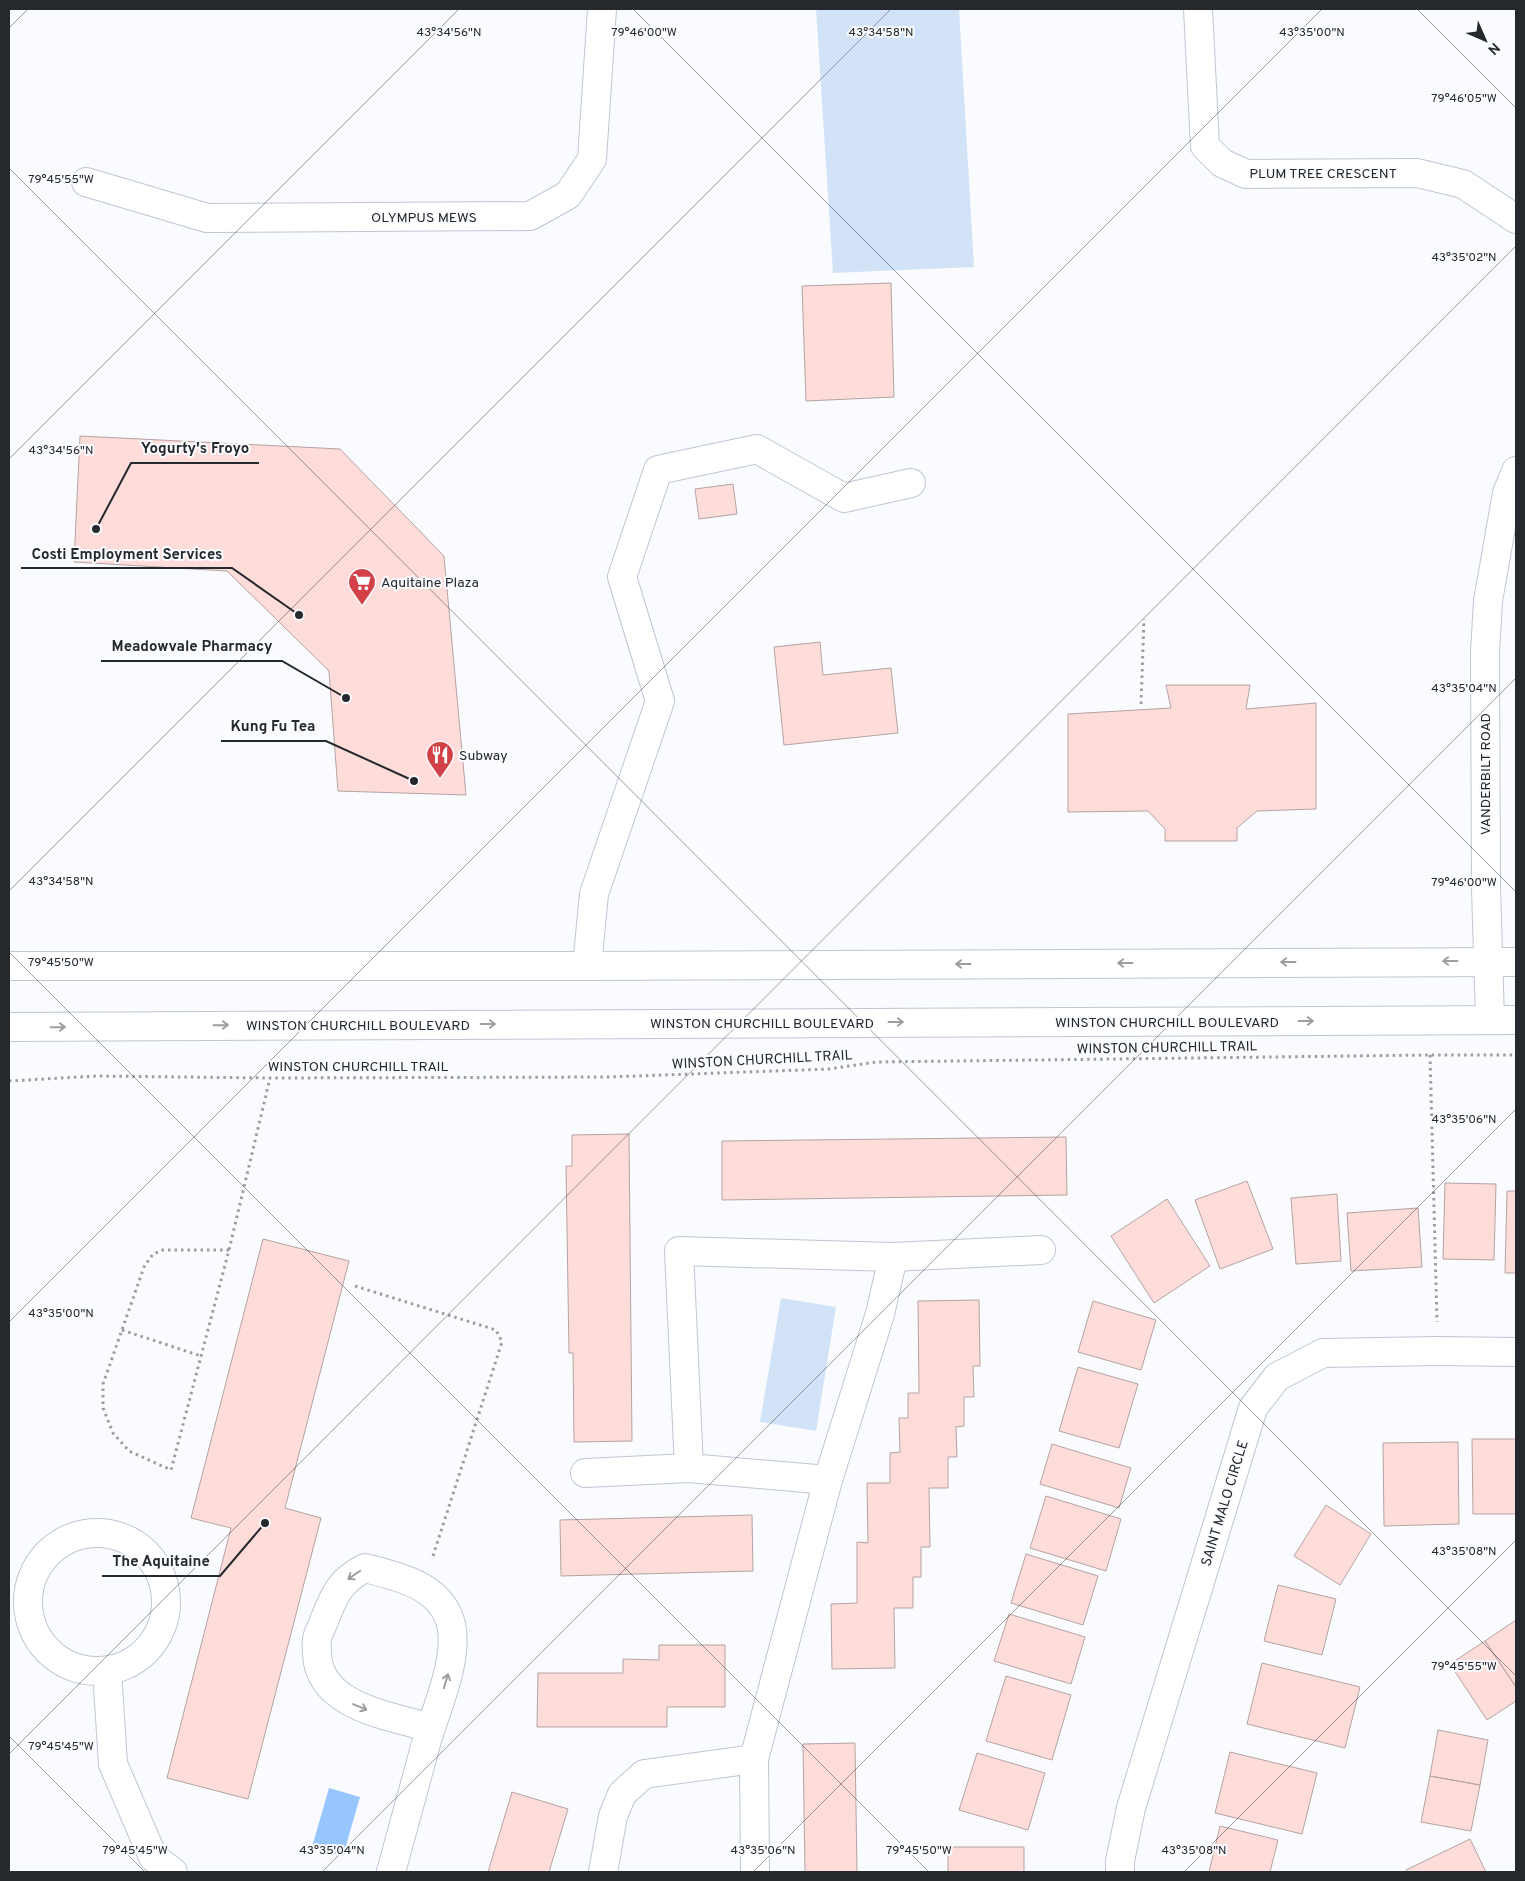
<svg xmlns="http://www.w3.org/2000/svg" width="1525" height="1881" font-family="Overpass,sans-serif">
	<style>
		.green { fill: #d3e3f7 }
		.water { fill: #97c5fe }
		.building { fill: #fedcda; stroke: #b4a3a2 }
		.lines { fill: none; stroke-linecap: round; stroke-linejoin: round }
		.minor-casing { stroke: #bec7d3; stroke-width: 30 }
		.major-casing { stroke: #bec7d3; stroke-width: 30 }
		.path { stroke: #9b9da1; stroke-width: 3; stroke-dasharray: 2.5 4; stroke-linecap: butt }
		.minor { stroke: #fff; stroke-width: 28 }
		.major { stroke: #fff; stroke-width: 28 }
		.oneway { stroke: #9d9ea0 }
		.ticks { fill: none; stroke: #25282d; stroke-width: 1; stroke-opacity: 0.45 }
		.labels { text-anchor: middle; stroke-width: 4; stroke-linejoin: round; paint-order: stroke }
		.street-label { font-size: 14px; fill: #25282d; stroke: #fafbfe }
		.poi-label { font-size: 14px; fill: #25282d; stroke: #fafbfe; text-anchor: start }
		.ticks-label { font-size: 12px; text-anchor: middle; fill: #25282d; stroke: #fafbfe; stroke-width: 4; stroke-linejoin: round; paint-order: stroke }
		.leader { fill: none; stroke: #25282d; stroke-width: 2 }
		.callout-dot { fill: #25282d; stroke: #fafbfe; stroke-width: 2 }
		.callout-label { font-size: 15px; text-anchor: middle; font-weight: bold; fill: #25282d; stroke: #fafbfe; stroke-width: 4; stroke-linejoin: round; paint-order: stroke }
	</style>
	<rect width="100%" height="100%" fill="#fafbfe"/>
	<path class="green" d="M816,9h143l15,258 -141,6z
		M781,1298l55,9 -20,124 -56,-9z"/>
	<path class="water" d="M329,1788l31,9 -17,59 -31,-9z"/>
	<path class="building" d="M891,283l3,114 -88,4 -4,-115z
		M80,436l260,13 104,107 22,239 -128,-4 -9,-120 -102,-100 -153,-9z
		M733,484l4,30 -38,5 -4,-30z
		M820,642l3,33 68,-7 7,65 -114,12 -10,-98z
		M1166,685h84l-4,24 70,-6v106l-59,2 -20,17v13h-72v-12l-17,-18 -80,1v-98l103,-6z
		M629,1134l3,307 -58,1 -1,-89h-4l-3,-187h6v-31z
		M1066,1137l1,58 -345,5v-59z
		M1247,1181l26,68 -53,20 -25,-69z
		M1445,1183l51,1 -2,76 -51,-1z
		M1507,1191h9v82h-11z
		M1337,1194l4,67 -45,3 -5,-66z
		M1167,1199l43,67 -56,37 -43,-67z
		M1418,1208l4,59 -71,4 -4,-58z
		M263,1239l86,22 -64,247 36,10 -73,281 -81,-21 64,-250 -40,-10z
		M979,1300l1,66h-7l1,31h-10v29l-8,1 1,30h-9v31h-19l1,59h-9v30h-8v31h-19l1,60 -63,1 -1,-65 26,-1v-61l11,1 -1,-60h23v-30l10,-1 -1,-34h9v-25h11l-1,-92z
		M1093,1301l63,19 -15,50 -63,-18z
		M1078,1367l60,17 -19,64 -60,-17z
		M1472,1439h44v75h-43z
		M1458,1442l1,82 -75,2 -1,-83z
		M1052,1444l79,24 -12,40 -79,-24z
		M1046,1496l75,23 -15,52 -76,-23z
		M1326,1505l45,29 -31,51 -46,-29z
		M752,1515l1,56 -192,5 -1,-56z
		M1026,1554l72,22 -15,49 -72,-22z
		M1278,1585l58,14 -14,56 -58,-14z
		M1009,1614l76,23 -14,47 -77,-23z
		M1516,1620v67l-31,-46z
		M1485,1641l31,46v14l-29,19 -37,-56z
		M659,1645h66v62h-58v20h-130l1,-54h85v-14l36,1z
		M1262,1663l98,24 -15,61 -98,-24z
		M1006,1676l65,19 -19,65 -66,-19z
		M1438,1730l50,10 -8,45 -50,-9z
		M855,1743l2,129h-52l-2,-128z
		M1230,1752l87,21 -15,61 -87,-21z
		M977,1753l68,20 -17,57 -69,-20z
		M1430,1776l50,9 -9,46 -50,-9z
		M512,1792l56,17 -19,63h-61z
		M1220,1826l58,14 -8,32h-61z
		M1470,1839l16,33h-79l-1,-2z
		M948,1847h76v25h-76z"/>
	<g class="lines">
		<defs>
			<path id="minor" d="M1198,9l7,137 17,17 24,11 171,-1 46,11 53,35
				M86,182l121,36 323,-2 38,-21 24,-36 10,-150
				M587,966l7,-72 66,-193 -38,-124 36,-107 99,-21 87,49 67,-15
				M1490,1020l-4,-132 -1,-236 3,-51 19,-108 9,-22
				M893,1257l148,-7
				M689,1468l139,12
				M585,1473l104,-5 -10,-217 214,6 -13,57 -52,166 -74,279 1,113
				M28 1602a69 69 0 1 1 138 0a69 69 0 1 1-138 0Z
				M107,1671l6,93 40,93 20,15
				M391,1872c12,-44 24,-88 36,-132 10,-33 35,-88 22,-122 -13,-34 -53,-42 -84,-50 -26,13 -31,28 -41,53 -2,6 -6,12 -7,18 -1,5 0,11 0,15 2,53 74,62 114,74
				M603,1872l10,-56 9,-22 22,-20 110,-15
				M1120,1872v-11l11,-53 122,-400 24,-31 46,-24 115,-2 78,1"/>
			<path id="major" d="M9,966h578l929,-4
				M9,1027l1507,-7"/>
		</defs>
		<use href="#minor" class="minor-casing"/>
		<use href="#major" class="major-casing"/>
		<path class="path" d="M1141,704l3,-85
			M1430,1055l7,267
			M9,1081l87,-5 174,2 339,-1 220,-8 47,-7 554,-7h86
			M229,1250h-66l-10,4 -9,13 -41,117v24l10,25 16,18 42,19 58,-220 41,-172
			M355,1286l141,44 6,12 -70,217
			M122,1330l79,26"/>
		<use href="#minor" class="minor"/>
		<use href="#major" class="major"/>
	</g>
	<defs><path id="oneway-shaft" d="M-6 0H5M1.5-3L5.5 0L1.5 3" fill="none" stroke-width="1.6" stroke-linecap="round" stroke-linejoin="round" transform="scale(1.25)"/></defs>
	<g class="oneway">
		<use href="#oneway-shaft" transform="translate(1450 961) rotate(-180)"/>
		<use href="#oneway-shaft" transform="translate(1288 962) rotate(180)"/>
		<use href="#oneway-shaft" transform="translate(1125 963) rotate(180)"/>
		<use href="#oneway-shaft" transform="translate(963 964) rotate(180)"/>
		<use href="#oneway-shaft" transform="translate(1306 1021)"/>
		<use href="#oneway-shaft" transform="translate(896 1022)"/>
		<use href="#oneway-shaft" transform="translate(488 1024)"/>
		<use href="#oneway-shaft" transform="translate(221 1025) rotate(-1)"/>
		<use href="#oneway-shaft" transform="translate(58 1027) rotate(-1)"/>
		<use href="#oneway-shaft" transform="translate(354 1575) rotate(145)"/>
		<use href="#oneway-shaft" transform="translate(446 1681) rotate(-73)"/>
		<use href="#oneway-shaft" transform="translate(360 1707) rotate(23)"/>
	</g>
	<path class="ticks" d="M633,9l883,883M1417,9l99,99M9,28l19,-19M9,168l1507,1508M9,459l450,-450M9,891l882,-882M9,952l920,920M9,1322l1313,-1313M9,1736l136,136M9,1754l1507,-1508M322,1872l1194,-1194M753,1872l763,-763M1184,1872l332,-332"/>
	<defs>
		<symbol id="supermarket-pin" viewBox="-11 -11 22 30"><path d="M0 17L-7.5 6A9.5 9.5 0 1 1 7.5 6Z" fill="#d14147" stroke="#fafbfe"/><path d="M-6-5.5h2.5l.6 2H6L4.5 2H-2.5L-4.4-4H-6ZM-1.5 3.2a1.3 1.3 0 1 0 .1 0ZM3 3.2a1.3 1.3 0 1 0 .1 0Z" fill="#fff"/></symbol>
		<symbol id="restaurant-pin" viewBox="-11 -11 22 30"><path d="M0 17L-7.5 6A9.5 9.5 0 1 1 7.5 6Z" fill="#d14147" stroke="#fafbfe"/><path d="M-5-6h1v4h1v-4h1v4h1v-4h1v5L-1.5 .5V6h-2V.5L-5-1ZM5-6V6H3V1.5H1.5Q1.5-4 5-6Z" fill="#fff"/></symbol>
	</defs>
	<g fill-rule="evenodd">
		<use href="#supermarket-pin" x="346" y="566" width="32" height="43"/>
		<use href="#restaurant-pin" x="424" y="739" width="32" height="43"/>
	</g>
	<g class="labels">
		<g class="street-label">
			<text x="1323" y="178">PLUM TREE CRESCENT</text>
			<text x="424" y="222">OLYMPUS MEWS</text>
			<text transform="translate(1485 774) rotate(-90)" y="5">VANDERBILT ROAD</text>
			<text x="1167" y="1027">WINSTON CHURCHILL BOULEVARD</text>
			<text x="762" y="1028">WINSTON CHURCHILL BOULEVARD</text>
			<text x="358" y="1030">WINSTON CHURCHILL BOULEVARD</text>
			<text transform="translate(1167 1047) rotate(-1)" y="5">WINSTON CHURCHILL TRAIL</text>
			<text transform="translate(762 1059) rotate(-3)" y="5">WINSTON CHURCHILL TRAIL</text>
			<text x="358" y="1071">WINSTON CHURCHILL TRAIL</text>
			<text transform="translate(1224 1503) rotate(-73)" y="5">SAINT MALO CIRCLE</text>
		</g>
		<g class="poi-label">
			<text x="381" y="587">Aquitaine Plaza</text>
			<text x="459" y="760">Subway</text>
		</g>
	</g>
	<g class="ticks-label">
		<text x="449" y="36">43°34'56"N</text>
		<text x="644" y="36">79°46'00"W</text>
		<text x="881" y="36">43°34'58"N</text>
		<text x="1312" y="36">43°35'00"N</text>
		<text x="1464" y="102">79°46'05"W</text>
		<text x="61" y="183">79°45'55"W</text>
		<text x="1464" y="261">43°35'02"N</text>
		<text x="61" y="454">43°34'56"N</text>
		<text x="1464" y="692">43°35'04"N</text>
		<text x="61" y="885">43°34'58"N</text>
		<text x="1464" y="886">79°46'00"W</text>
		<text x="61" y="966">79°45'50"W</text>
		<text x="1464" y="1123">43°35'06"N</text>
		<text x="61" y="1317">43°35'00"N</text>
		<text x="1464" y="1555">43°35'08"N</text>
		<text x="1464" y="1670">79°45'55"W</text>
		<text x="61" y="1750">79°45'45"W</text>
		<text x="135" y="1854">79°45'45"W</text>
		<text x="332" y="1854">43°35'04"N</text>
		<text x="763" y="1854">43°35'06"N</text>
		<text x="919" y="1854">79°45'50"W</text>
		<text x="1194" y="1854">43°35'08"N</text>
	</g>
	<path class="leader" d="M96 529L131 463H259M299 615L232 568H21M346 698L282 661H101M414 781L326 741H221M265 1523L220 1576H102"/>
	<g class="callout-dot">
		<circle cx="96" cy="529" r="5"/>
		<circle cx="299" cy="615" r="5"/>
		<circle cx="346" cy="698" r="5"/>
		<circle cx="414" cy="781" r="5"/>
		<circle cx="265" cy="1523" r="5"/>
	</g>
	<g class="callout-label">
		<text x="195" y="453">Yogurty's Froyo</text>
		<text x="127" y="559">Costi Employment Services</text>
		<text x="192" y="651">Meadowvale Pharmacy</text>
		<text x="273" y="731">Kung Fu Tea</text>
		<text x="161" y="1566">The Aquitaine</text>
	</g>
	<rect width="1525" height="1881" fill="none" stroke="#25282d" stroke-width="20"/>
	<g transform="translate(1485 40) rotate(135)" stroke="#fafbfe" stroke-width="4" paint-order="stroke">
	<path d="M0-4L9 19L0 12L-9 19Z" fill="#25282d"/>
	<text y="-8" font-size="14" font-weight="bold" text-anchor="middle" fill="#25282d">N</text>
	</g>
</svg>
